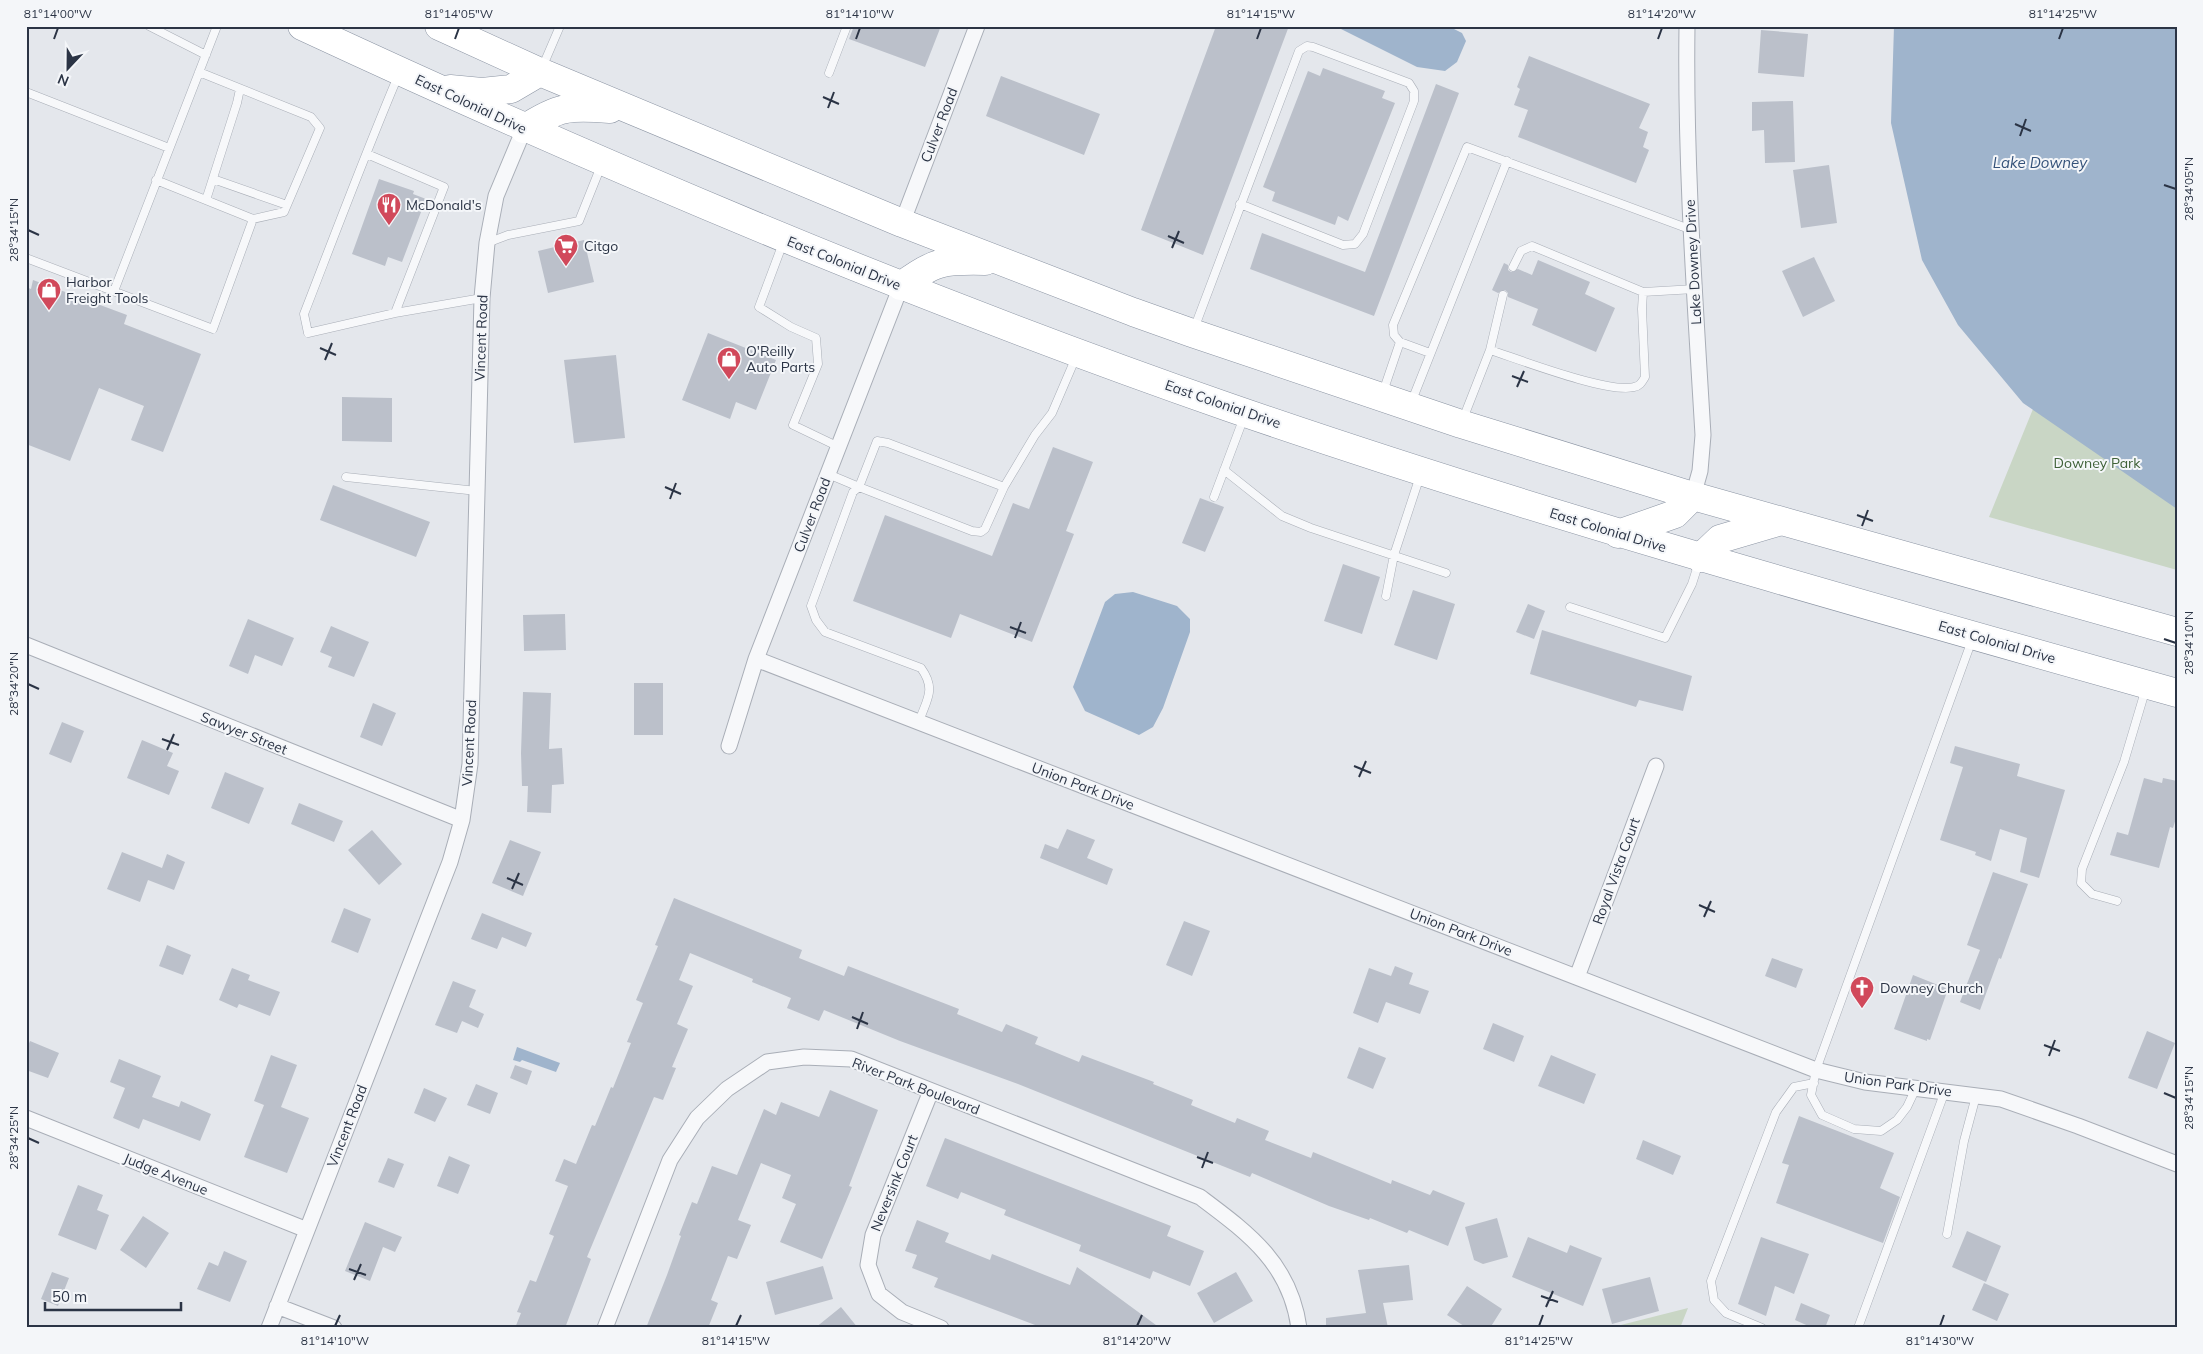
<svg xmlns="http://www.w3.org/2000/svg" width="2203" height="1354" font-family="Mulish,sans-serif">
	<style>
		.green { fill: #c9d6c5 }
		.water { fill: #9fb4cc }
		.building { fill: #bbc0ca }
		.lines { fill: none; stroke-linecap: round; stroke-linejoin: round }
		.lane-casing { stroke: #a9aeb7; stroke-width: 9 }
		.street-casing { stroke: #a9aeb7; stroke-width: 17 }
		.highway-casing { stroke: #8b94a3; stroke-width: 29 }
		.lane { stroke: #f7f8fa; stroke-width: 8 }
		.street { stroke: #f7f8fa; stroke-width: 15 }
		.highway { stroke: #fff; stroke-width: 28 }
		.ticks { fill: none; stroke: #2b3445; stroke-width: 2 }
		.labels { text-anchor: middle; stroke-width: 4; stroke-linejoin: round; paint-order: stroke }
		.street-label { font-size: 14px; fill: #2b3445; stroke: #f4f6f9 }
		.poi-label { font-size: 14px; fill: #2b3445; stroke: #f4f6f9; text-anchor: start }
		.park-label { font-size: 14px; fill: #3f6138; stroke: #f4f6f9 }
		.water-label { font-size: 15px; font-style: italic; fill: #34527a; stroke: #f4f6f9 }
		.neatline { fill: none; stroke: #2b3445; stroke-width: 2 }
		.ticks-label { font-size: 12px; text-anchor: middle; fill: #2b3445 }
	</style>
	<rect width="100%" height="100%" fill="#e4e7ec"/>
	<path class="green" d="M2177,55v515l-188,-53z
		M1688,1308l-8,20h-71z"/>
	<path class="water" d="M1335,26h113l14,7 4,8 -9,21 -12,9 -28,-4z
		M1894,26h283v483l-154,-106 -65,-78 -36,-65 -31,-137z
		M1133,592l44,14 13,13v13l-27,76 -10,19 -14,8 -54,-24 -12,-24 32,-85 10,-8z
		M517,1047l43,16 -4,9 -34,-12 -2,2 -7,-2z"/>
	<path class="building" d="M854,26h87l-16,41 -76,-28z
		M1216,26h73l-86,229 -62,-25z
		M1761,30l47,4 -4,43 -46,-4z
		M1529,56l121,48 -11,24 9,4 -5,15 6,3 -13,33 -118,-46 10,-27 -14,-5 6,-16 -3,-2z
		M1323,68l62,23 -3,7 13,5 -47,118 -10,-5 -3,9 -63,-24 3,-9 -12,-5 45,-116 12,5z
		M1001,76l99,38 -16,41 -98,-39z
		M1436,84l23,9 -85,223 -124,-47 12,-36 103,39z
		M1793,101l2,61 -30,1 -1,-33 -12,1v-29z
		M1829,165l8,58 -36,5 -8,-58z
		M379,179l35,12 -1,3 13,5 -24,63 -14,-5 -3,9 -33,-12z
		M584,240l10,42 -46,11 -10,-42z
		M1814,257l21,44 -32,16 -21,-46z
		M1538,260l52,22 -5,12 30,14 -19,44 -64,-27 6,-16 -30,-12v-4l-3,-3 -7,3 -6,-3 12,-27 4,2v5l3,2 7,-3 14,6z
		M33,280l94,35 -3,9 77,30 -38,98 -32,-12 13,-34 -45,-18 -29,73 -44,-17v-157l5,2z
		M708,333l68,27 -20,50 -20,-8 -6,17 -48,-19z
		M616,355l9,83 -51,5 -10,-83z
		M342,397l50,1v44l-50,-1z
		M1053,447l40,15 -27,69 8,3 -42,108 -72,-28 -9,24 -98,-37 32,-86 107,41 21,-53 16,6z
		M333,485l97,37 -14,35 -96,-37z
		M1200,498l24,9 -19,45 -23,-9z
		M1343,564l37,13 -18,57 -38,-13z
		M1413,590l42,14 -18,56 -43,-15z
		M1528,604l17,7 -11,28 -18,-7z
		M565,614l1,36 -42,1 -1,-36z
		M248,619l46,19 -12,28 -27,-11 -7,19 -19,-8z
		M331,626l38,16 -15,35 -26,-10 4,-10 -12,-5z
		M1542,630l150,46 -9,35 -44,-11 -3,7 -106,-33z
		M634,683h29v52h-29z
		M523,692l28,1 -2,56 13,-1 2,36 -12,1 -1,28 -24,-1 1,-26h-6l-1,-33z
		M373,703l23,10 -14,33 -22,-9z
		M62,722l22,9 -13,32 -22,-9z
		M142,740l31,13 -6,13 12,5 -10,24 -42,-17z
		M1955,746l65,18 -3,12 48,14 -26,88 -19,-6 7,-34 -27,-9 -9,32 -16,-6 1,-3 -36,-12 23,-73 -13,-4z
		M225,772l39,16 -15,36 -38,-16z
		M2144,778l18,5 1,-5 14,3v34l-4,13 -3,-1 -11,41 -49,-13 7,-23 11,3z
		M299,803l44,18 -9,21 -43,-18z
		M1067,829l28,11 -8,18 26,11 -6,16 -67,-27 5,-14 13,5z
		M372,830l30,34 -23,21 -31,-35z
		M510,840l31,12 -18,44 -31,-13z
		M122,852l40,16 5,-14 18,8 -11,28 -26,-10 -8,22 -33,-13z
		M1993,872l35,12 -27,75 -2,-1 -19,52 -20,-8 20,-52 -13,-5z
		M674,898l128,52 -3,8 45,18 4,-10 111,43 -2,5 45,18 4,-8 32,13 -3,7 44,18 3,-7 72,27 -1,2 40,16 -2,5 44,18 2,-5 32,13 -4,9 46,18 2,-6 78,32 1,-4 38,15 3,-5 32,13 -17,43 -39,-16 -2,3 -37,-15 -1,2 -40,-14 -77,-33 -2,4 -232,-93 -118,-43 -76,-31 -5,11 -32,-13 4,-10 -39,-16 1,-3 -63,-26 -11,27 14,6 -16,38 11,5 -16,38 4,1 -13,32 -9,-3 -67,160 4,2 -26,69h-50l6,-15 -4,-1 13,-32 6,2 18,-46 -5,-2 19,-48 -13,-5 9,-22 12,5 16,-39 3,1 16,-39 2,1 18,-45 -4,-1 16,-39 -7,-3 22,-54 -3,-1z
		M344,908l27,11 -13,34 -27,-11z
		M482,913l50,20 -6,14 -24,-10 -5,12 -26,-10z
		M1184,921l26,10 -18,45 -26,-11z
		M167,945l24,10 -8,20 -24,-9z
		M1772,958l31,11 -7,19 -31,-12z
		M1395,966l18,7 -4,11 20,7 -9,23 -34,-12 -8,21 -25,-10 16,-45 22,8z
		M232,968l18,7 -2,5 32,12 -10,24 -31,-12 -2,4 -18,-8z
		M1913,975l35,14 -18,51 -3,-1v2l-33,-12z
		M453,981l23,9 -7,17 15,7 -6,14 -16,-7 -5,12 -22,-8z
		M1493,1023l31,13 -10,26 -31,-13z
		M2147,1031l28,12 -18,46 -29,-11z
		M30,1041l29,12 -11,25 -22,-8v-20z
		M1359,1047l27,11 -13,31 -26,-11z
		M271,1055l26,10 -16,42 28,11 -22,55 -43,-16 20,-52 -10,-4z
		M1551,1055l45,19 -12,30 -46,-18z
		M119,1059l42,17 -9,21 27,10 2,-6 30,13 -11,27 -57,-22 -4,10 -26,-11 12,-30 -15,-6z
		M515,1065l17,6 -5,14 -17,-7z
		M476,1084l22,9 -8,21 -23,-9z
		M424,1088l23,10 -12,24 -21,-9z
		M830,1090l48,20 -29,76 3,1 -30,72 -42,-17 16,-38 -14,-6 9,-23 -30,-12 -23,57 13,5 -14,34 -9,-3 -17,44 7,3 -10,25h-62l21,-53 14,-39 -2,-1 13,-33 5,2 15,-38 25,9 27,-66 12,6 5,-13 38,15z
		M1799,1116l95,37 -14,35 20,9 -17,46 -107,-40 13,-38 -7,-2z
		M945,1138l226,88 -4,10 37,15 -14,35 -37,-15 -3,8 -71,-28 2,-6 -77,-30 2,-5 -45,-18 -3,7 -32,-13z
		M1643,1140l38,16 -8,19 -37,-16z
		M449,1156l21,9 -12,29 -21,-8z
		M388,1158l16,6 -10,24 -16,-6z
		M78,1185l25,10 -6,15 12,5 -13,35 -38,-15z
		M143,1216l26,17 -23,35 -26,-18z
		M1497,1218l11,39 -25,7 -9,-4 -9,-33z
		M917,1220l32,13 -4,9 45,18 2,-6 78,31 7,-18 83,61h-117l-109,-41 4,-9 -26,-10 5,-13 -12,-4z
		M365,1222l37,15 -7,15 -12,-5 -13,34 -25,-10z
		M1967,1231l34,15 -15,36 -34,-15z
		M1528,1237l39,16 3,-8 32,13 -19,48 -71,-29z
		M1761,1237l48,17 -15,40 -19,-8 -9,30 -28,-12z
		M224,1251l23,10 -17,41 -33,-13 12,-27 9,4z
		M1409,1265l4,35 -30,3 5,25h-62v-10l40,-5 -8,-43z
		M823,1266l10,33 -58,16 -9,-33z
		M52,1272l17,6 -11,28 -17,-7z
		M1236,1272l17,29 -39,22 -17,-30z
		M1650,1277l9,34 -47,13 -10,-35z
		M1984,1283l25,11 -12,27 -25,-11z
		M1467,1286l35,23 -12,19h-23l-20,-13z
		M1801,1303l29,12 -5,13h-12l-18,-8z
		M841,1307l17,21h-43z"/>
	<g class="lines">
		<defs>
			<path id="lane" d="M149,26l57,29
				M542,68l18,-42
				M199,72l112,45 9,11 -36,84 -31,7
				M829,73l18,-47
				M26,92l143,56
				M367,154l77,33 -49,126 -87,20 -4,-19c31,-80 61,-160 94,-238
				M213,179l74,26
				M206,200l31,-97 3,-14
				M487,243l21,-8 71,-14 22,-55
				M783,243l-24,64 32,20 25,11 2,26 -25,61 46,22
				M26,258l187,71 40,-110 -97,-39
				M1513,267l8,-16 11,-5 111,46
				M114,291l103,-265
				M395,313l87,-15
				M1194,329l105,-278 8,-5 6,1 96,36 5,8v10l-51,133 -8,10 -12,1 -103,-41
				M1400,342l30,11
				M1490,350l13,-55
				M1383,392l17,-50 -6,-7 -1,-10 74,-178 225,83
				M1411,403l96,-242
				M1463,419l27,-69c28,9 119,44 144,37 6,-1 8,-5 11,-10l-3,-68 1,-17 52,-3
				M1224,470l58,46 29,12 135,45
				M828,474l31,13 18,-46 11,2 116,44
				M346,477l131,14
				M1214,497l30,-80
				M1386,596l8,-41 26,-79
				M1570,607l95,31 27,-54 7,-22
				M919,722c7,-22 18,-32 2,-54l-96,-36 -9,-12 -5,-14 42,-114 6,-5 113,44 9,1 4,-3 19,-42 31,-52 17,-22 24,-56
				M2117,901l-25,-7 -11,-11 1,-14 42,-107 22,-74
				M1916,1088l-9,19 -10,13 -16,11 -27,-2 -32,-14 -11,-20 5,-25 156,-430
				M1947,1234l17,-93 12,-45
				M1762,1328l-36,-15 -12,-13 -3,-19 65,-169 18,-25 20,-4
				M1858,1328l87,-237"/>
			<path id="street" d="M1687,26c-2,137 8,273 16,409l-3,36 -7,25
				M902,223l75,-197
				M26,645l436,175
				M756,659l1060,411 49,12 136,17 77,27 99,38
				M729,746l27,-87 145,-373
				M1577,977l79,-211
				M931,1091l-58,144 -5,30 11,29 23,18 39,16
				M26,1118l281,112
				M277,1306l57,22
				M269,1328l181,-466 12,-42 8,-56 12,-466 5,-55 9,-47 28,-67
				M605,1328l65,-168 27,-42 30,-29 40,-27 37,-5 47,2 349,138c48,36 90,66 99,131"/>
			<path id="highway" d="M302,26c303,141 610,271 926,381 312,108 630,196 949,286
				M439,26l101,46 362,151 231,89 59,21 269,91 232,72 484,136
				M450,89l32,3 29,-3 29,-17
				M524,129c35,-23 45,-23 86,-20
				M901,286c33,-25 43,-26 84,-25
				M1618,534l57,-20 18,-18
				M1700,558l20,-19 58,-17"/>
		</defs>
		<use href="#lane" class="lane-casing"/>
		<use href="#street" class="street-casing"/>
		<use href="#highway" class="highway-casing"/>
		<use href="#lane" class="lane"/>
		<use href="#street" class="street"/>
		<use href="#highway" class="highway"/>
	</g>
	<path class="ticks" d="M54,39l4,-11M455,39l4,-11M856,39l4,-11M1257,39l4,-11M1658,39l4,-11M2059,39l4,-11M823,97l16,7M828,108l6,-16M2015,124l16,7M2020,136l6,-17M2164,185l12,4M28,230l11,5M1168,236l16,7M1172,248l7,-17M320,348l16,7M325,360l7,-17M1512,376l16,6M1517,387l7,-16M665,487l16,7M670,499l6,-16M1857,515l16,6M1862,526l6,-16M1010,627l16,6M1015,638l6,-16M2164,639l12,4M28,684l11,5M162,739l17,6M167,750l7,-16M1354,766l17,7M1359,777l7,-16M507,878l16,7M512,889l7,-16M1699,905l16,7M1704,917l7,-16M852,1017l16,7M857,1029l6,-17M2044,1045l16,6M2049,1056l6,-16M2164,1093l12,5M28,1138l11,5M1197,1157l16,6M1202,1168l6,-16M349,1269l17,6M354,1280l7,-16M1541,1296l17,6M1546,1307l7,-16M335,1326l5,-11M736,1326l5,-11M1137,1326l5,-11M1539,1326l4,-11M1940,1326l4,-11"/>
	<defs>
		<symbol id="restaurant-pin" viewBox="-11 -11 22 30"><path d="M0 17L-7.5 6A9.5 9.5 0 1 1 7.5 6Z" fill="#d1495b" stroke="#f4f6f9"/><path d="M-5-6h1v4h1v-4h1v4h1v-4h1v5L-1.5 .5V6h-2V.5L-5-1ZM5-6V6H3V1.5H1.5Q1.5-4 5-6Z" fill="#fff"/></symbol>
		<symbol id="supermarket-pin" viewBox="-11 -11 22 30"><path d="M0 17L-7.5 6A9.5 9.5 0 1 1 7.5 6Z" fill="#d1495b" stroke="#f4f6f9"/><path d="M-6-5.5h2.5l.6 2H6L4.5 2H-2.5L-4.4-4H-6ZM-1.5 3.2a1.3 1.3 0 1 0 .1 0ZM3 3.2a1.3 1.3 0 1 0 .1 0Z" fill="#fff"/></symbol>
		<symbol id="shop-pin" viewBox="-11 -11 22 30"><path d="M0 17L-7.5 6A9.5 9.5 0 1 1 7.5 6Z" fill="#d1495b" stroke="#f4f6f9"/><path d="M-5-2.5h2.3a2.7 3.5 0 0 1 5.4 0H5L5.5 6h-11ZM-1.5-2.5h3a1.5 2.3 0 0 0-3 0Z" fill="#fff"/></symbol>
		<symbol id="church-pin" viewBox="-11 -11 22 30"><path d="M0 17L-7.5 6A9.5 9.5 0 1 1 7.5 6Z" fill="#d1495b" stroke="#f4f6f9"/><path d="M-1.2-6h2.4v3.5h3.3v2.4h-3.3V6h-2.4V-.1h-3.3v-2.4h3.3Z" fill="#fff"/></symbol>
	</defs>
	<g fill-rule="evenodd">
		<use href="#restaurant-pin" x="375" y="191" width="28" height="38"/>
		<use href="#supermarket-pin" x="552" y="232" width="28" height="38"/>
		<use href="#shop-pin" x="35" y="276" width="28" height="38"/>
		<use href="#shop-pin" x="715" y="345" width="28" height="38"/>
		<use href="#church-pin" x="1848" y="974" width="28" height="38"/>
	</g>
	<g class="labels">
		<g class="street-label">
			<text transform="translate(471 104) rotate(25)" y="5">East Colonial Drive</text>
			<text transform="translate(939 125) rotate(-69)" y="5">Culver Road</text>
			<text transform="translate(1693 262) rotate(-93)" y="5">Lake Downey Drive</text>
			<text transform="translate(844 263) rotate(22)" y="5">East Colonial Drive</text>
			<text transform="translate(481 338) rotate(-88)" y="5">Vincent Road</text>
			<text transform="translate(1223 404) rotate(19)" y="5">East Colonial Drive</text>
			<text transform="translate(812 515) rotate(-69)" y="5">Culver Road</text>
			<text transform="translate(1608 530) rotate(17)" y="5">East Colonial Drive</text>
			<text transform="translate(1997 642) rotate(16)" y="5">East Colonial Drive</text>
			<text transform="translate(244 733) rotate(22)" y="5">Sawyer Street</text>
			<text transform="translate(469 743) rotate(-87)" y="5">Vincent Road</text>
			<text transform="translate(1083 786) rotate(21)" y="5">Union Park Drive</text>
			<text transform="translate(1616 871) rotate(-70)" y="5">Royal Vista Court</text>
			<text transform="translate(1461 932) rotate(21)" y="5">Union Park Drive</text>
			<text transform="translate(1898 1084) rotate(8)" y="5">Union Park Drive</text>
			<text transform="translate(916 1086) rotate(21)" y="5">River Park Boulevard</text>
			<text transform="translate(347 1126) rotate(-69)" y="5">Vincent Road</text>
			<text transform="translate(166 1174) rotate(22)" y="5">Judge Avenue</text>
			<text transform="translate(894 1183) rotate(-68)" y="5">Neversink Court</text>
		</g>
		<g class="poi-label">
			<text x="406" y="210">McDonald's</text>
			<text x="584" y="251">Citgo</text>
			<text x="66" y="287">Harbor<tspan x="66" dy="16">Freight Tools</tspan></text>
			<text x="746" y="356">O'Reilly<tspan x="746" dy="16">Auto Parts</tspan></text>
			<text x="1880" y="993">Downey Church</text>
		</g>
		<g class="park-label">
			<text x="2097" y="468">Downey Park</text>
		</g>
		<g class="water-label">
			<text x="2040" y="168">Lake Downey</text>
		</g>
	</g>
	<rect width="2203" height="1354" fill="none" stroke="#f4f6f9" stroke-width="55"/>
	<g transform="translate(68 68) rotate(202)" stroke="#f4f6f9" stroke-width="4" paint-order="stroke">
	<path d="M0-4L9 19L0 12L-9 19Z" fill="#2b3445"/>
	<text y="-8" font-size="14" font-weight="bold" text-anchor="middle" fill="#2b3445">N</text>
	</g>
	<path d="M45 1302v8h136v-8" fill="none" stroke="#2b3445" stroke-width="2.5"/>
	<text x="52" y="1302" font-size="15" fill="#2b3445" stroke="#f4f6f9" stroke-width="4" paint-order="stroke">50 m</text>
	<rect x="28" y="28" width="2148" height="1298" class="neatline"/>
	<g class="ticks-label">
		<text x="58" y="18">81°14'00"W</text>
		<text x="459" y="18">81°14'05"W</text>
		<text x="860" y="18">81°14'10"W</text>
		<text x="1261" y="18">81°14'15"W</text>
		<text x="1662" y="18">81°14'20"W</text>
		<text x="2063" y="18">81°14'25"W</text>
		<text transform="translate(2189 189) rotate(-90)" y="4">28°34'05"N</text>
		<text transform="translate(14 230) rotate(-90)" y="4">28°34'15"N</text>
		<text transform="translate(2189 643) rotate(-90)" y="4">28°34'10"N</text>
		<text transform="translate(14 684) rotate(-90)" y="4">28°34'20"N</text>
		<text transform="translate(2189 1098) rotate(-90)" y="4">28°34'15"N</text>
		<text transform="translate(14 1138) rotate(-90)" y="4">28°34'25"N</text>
		<text x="335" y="1345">81°14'10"W</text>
		<text x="736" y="1345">81°14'15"W</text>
		<text x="1137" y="1345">81°14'20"W</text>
		<text x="1539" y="1345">81°14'25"W</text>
		<text x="1940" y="1345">81°14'30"W</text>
	</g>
</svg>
